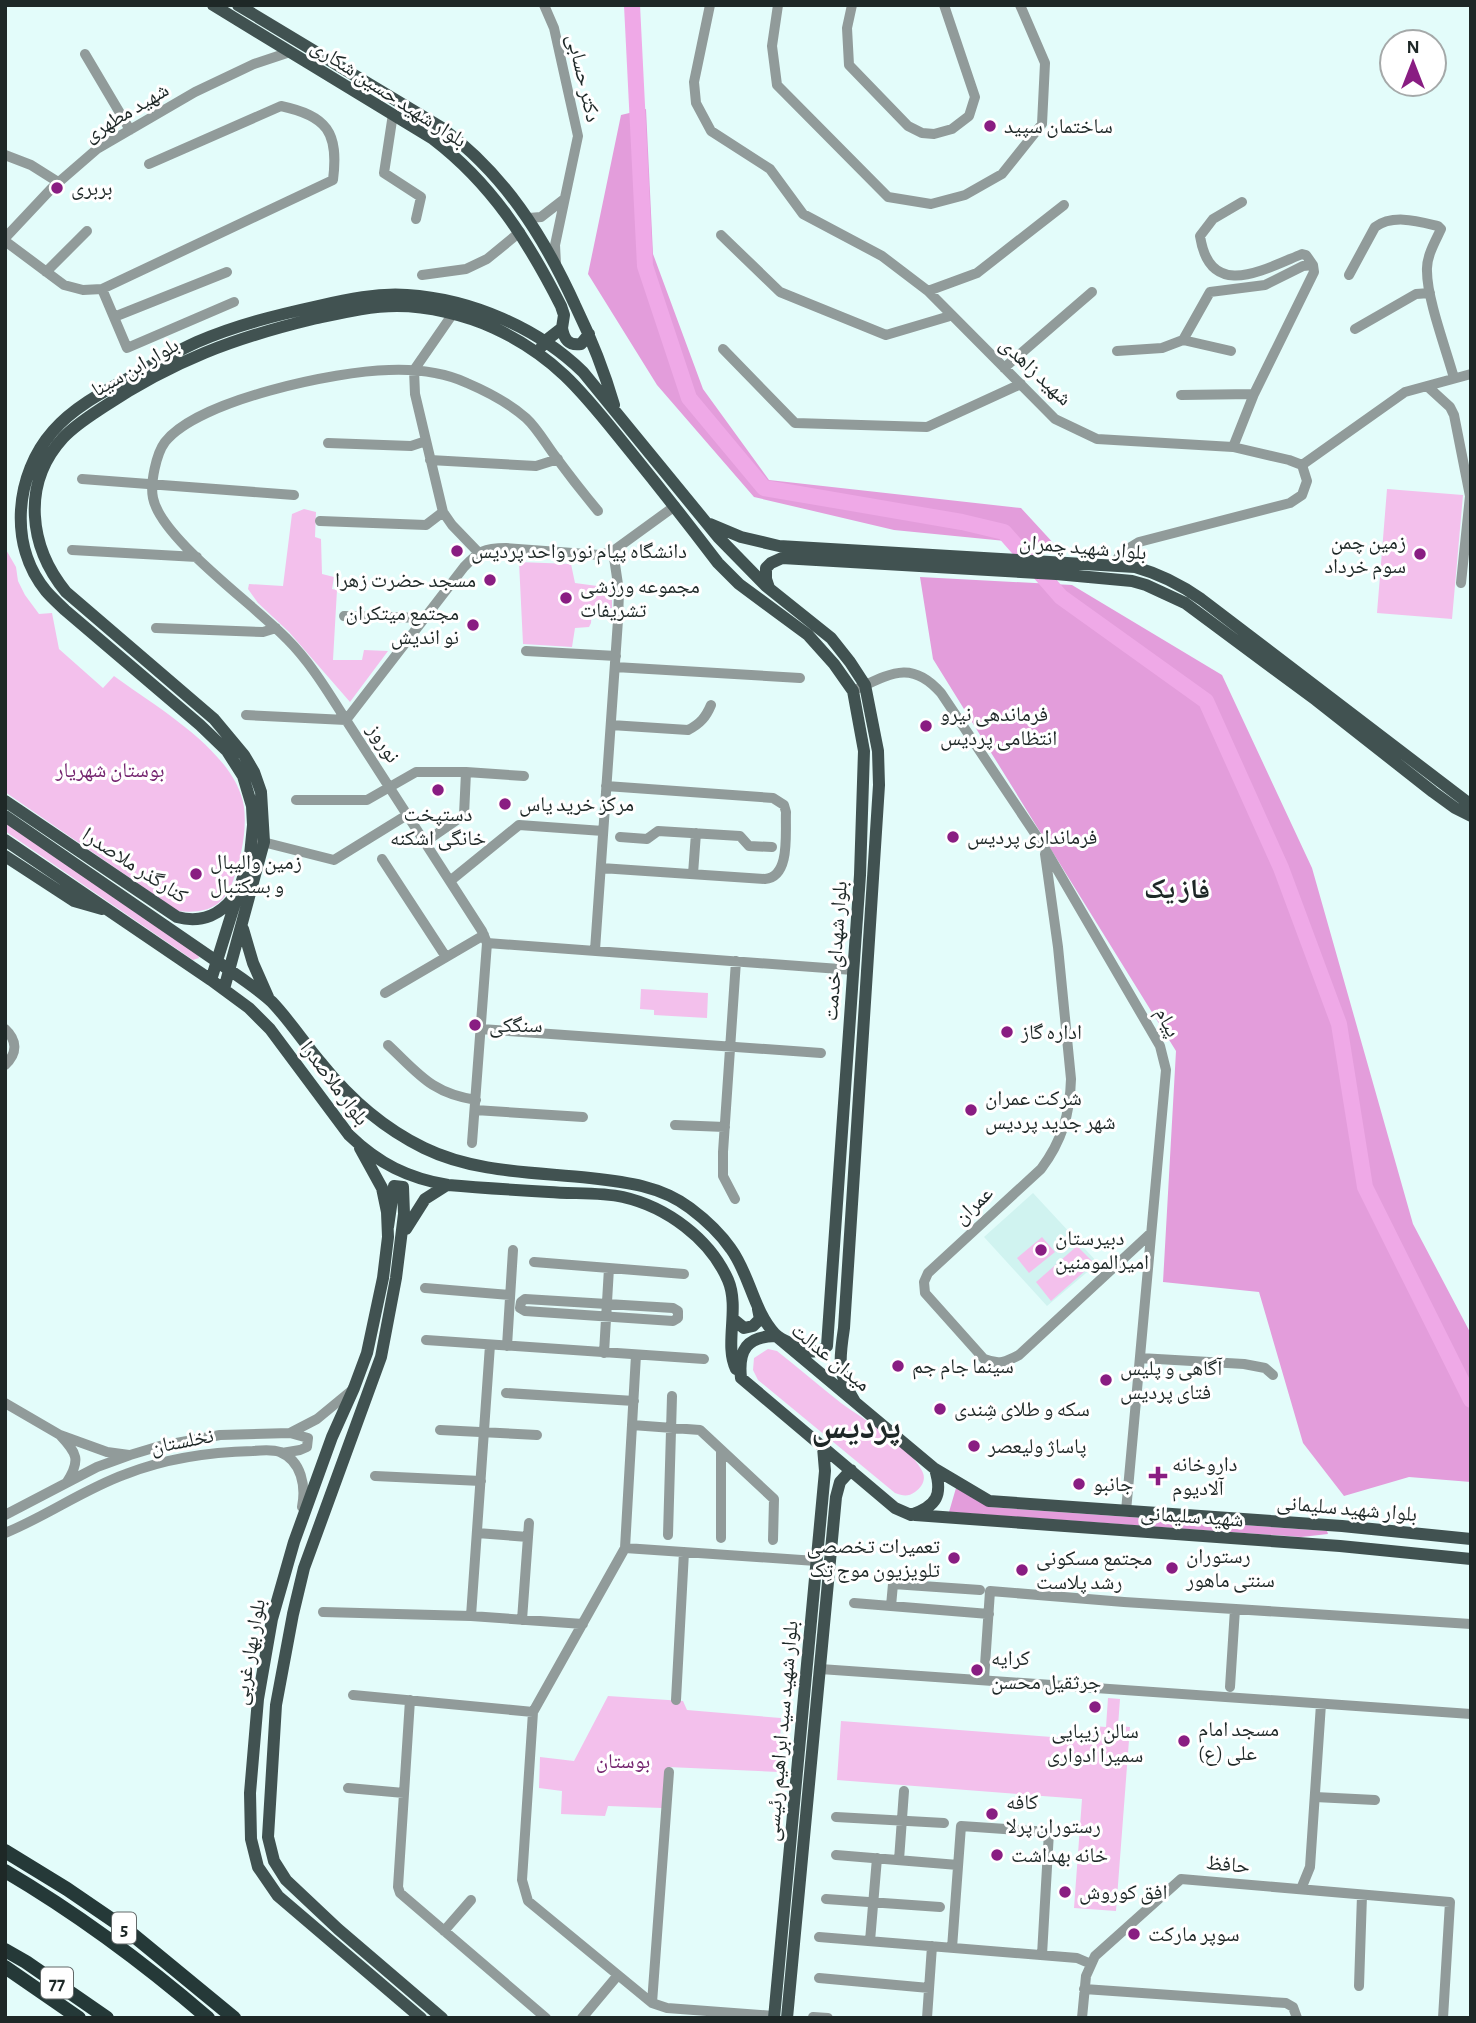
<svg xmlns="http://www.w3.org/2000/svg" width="1476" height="2023" font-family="'Alegreya Sans','Noto Naskh Arabic',sans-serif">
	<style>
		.built { fill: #d0f3f0 }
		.green { fill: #f3c0ec }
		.forest { fill: #e39ddb }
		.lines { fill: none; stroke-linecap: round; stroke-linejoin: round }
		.river { stroke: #efa9e7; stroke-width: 16 }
		.minor { stroke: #919b9a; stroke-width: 10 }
		.major { stroke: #415251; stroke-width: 12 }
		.highway { stroke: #253938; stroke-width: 14 }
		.poi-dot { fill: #891d82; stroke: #fff; stroke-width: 2.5 }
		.labels { text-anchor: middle; stroke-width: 6; stroke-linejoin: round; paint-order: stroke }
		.shield { fill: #fff; stroke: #626868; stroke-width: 2 }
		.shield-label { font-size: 19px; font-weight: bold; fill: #1e2827 }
		.street-label { font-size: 21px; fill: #1e2827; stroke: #fff }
		.poi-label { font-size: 21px; fill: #1e2827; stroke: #fff; text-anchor: start }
		.park-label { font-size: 21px; fill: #73236e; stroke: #fff }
		.district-label { font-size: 28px; font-weight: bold; fill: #1e2827; stroke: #fff }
		.town-label { font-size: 35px; font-weight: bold; fill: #1e2827; stroke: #fff }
	</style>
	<rect width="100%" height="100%" fill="#e3fcfa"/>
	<path class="built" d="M1033,1193l65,70 -51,43 -63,-69z"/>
	<path class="green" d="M1387,489l76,6 -11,124 -75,-6z
		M304,509l12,3 -1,25 6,2 1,35 12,3 -2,12 5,1 -4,70h29l2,-10 24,1 -38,51 -61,-70 -31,-29 -10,-14 1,-5 34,2 9,-72z
		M5,548l11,19 2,14 7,14 14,19 13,-1 7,36 44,39 11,-12c42,31 122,76 130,131 3,24 -3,51 -11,74 -10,27 -28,33 -55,30l-173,-119z
		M519,562l52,2 4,19 37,5v20l-20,1 -1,14 -2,4 -14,1 -3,19 -49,-3z
		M5,822l193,131 1,5 -6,2 -188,-129z
		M641,989l67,4 -1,25 -53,-3v-5l-14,-1z
		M1042,1237l13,15 -26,21 -12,-15z
		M1077,1246l17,17 -43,38 -15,-19z
		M768,1349l9,2c22,17 42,35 64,52 23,17 67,42 80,66 6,9 2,17 -6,23 -7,5 -12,4 -20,1l-137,-113 -5,-10 1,-12z
		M608,1696l75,5 4,9 94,8 -2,54 -111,-5 -6,41 -54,-2 -3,10 -44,-2 1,-23 -23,-3 1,-31 34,4z
		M1108,1698l12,1 -2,27 12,1 -14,184 -42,-3 8,-109 -245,-19 4,-59 250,19 1,-14 14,1z"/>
	<path class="forest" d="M646,109l7,145 50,135 66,91 252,28 35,38 -162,-16 -140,-33 -97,-112 -69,-111 33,-159z
		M920,577l152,8 150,90 90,193 101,356 58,110v148l-62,-5 -65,19 -41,-53 -44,-151 -96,-10 13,-231 -243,-392z
		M956,1488l33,19 338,24 1,3 -27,3 -352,-25z"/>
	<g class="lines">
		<path class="river" d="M632,5l13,261 44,132 75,90 198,34 42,10 57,65 145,104 75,167 58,156 26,163 106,213"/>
		<path class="minor" d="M544,5l10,23 24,108 -23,109 1,19
			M710,5l-16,77 2,21 15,28 59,38 33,45 79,42 46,35 127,128 42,20 136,8 56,13 13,5 5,16 -5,14 -12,8 -151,39 -18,11 -8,13
			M778,5l-6,41 5,39 111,112 43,7 34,-9 37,-21 40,-50 3,-61 -25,-58
			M852,5l-5,23 2,37 59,61 14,7 12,1 18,-5 17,-13 6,-19 -31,-92
			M85,54l45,76
			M393,114l-9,59 37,24 -5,22
			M5,155l26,10 27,17
			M1242,202l-29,17 -13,17c10,64 61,35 102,18l4,1 7,10
			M529,218l12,-1 22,-17
			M721,235l59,57 106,43 64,-19
			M5,238l47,-50 45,-39 98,-57 59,-28 36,-12
			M5,241l59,44 19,5 19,-1 231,-109c6,-48 -6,-64 -52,-74l-132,58
			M46,272l41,-41
			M422,275l44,-6 21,-10 33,-27
			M1349,275l26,-48c18,-13 42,-6 63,-1l3,3c-6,13 -15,28 -14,42 0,28 19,78 27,107
			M102,289l25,59 107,-46
			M928,291l49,-18 87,-68
			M452,315l-38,55 1,24 28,118 9,13 26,27
			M114,317l113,-45
			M1355,329l61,-35 14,-1
			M1183,340l48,11
			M723,349l72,74 132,4 94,-43
			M1117,351l45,-3 21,-8 27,-48 55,-7 38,-19 10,-1
			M1004,368l88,-76
			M1427,386l23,21 4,8 16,81 -9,87
			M1181,395l73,-1
			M328,443l83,3 15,-5
			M1233,447l21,-53 60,-122 -1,-7
			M430,460l106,6 22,-7
			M1302,465l103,-73 66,-18
			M82,479l212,16
			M320,521l106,4 17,-13
			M72,550l125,7
			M344,616l81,2
			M156,628l107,4 13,-4
			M526,651l90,5
			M615,667l185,11
			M859,688c34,-16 54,-27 82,5l103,154 116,199 6,24 -40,441
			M246,715l100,5
			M346,720c-18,-28 -35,-57 -59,-81 -31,-33 -126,-100 -134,-141 -3,-14 3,-44 12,-56 33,-42 171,-71 224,-72 26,-1 54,2 78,13 21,9 42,20 59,35 11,10 20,26 29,38 14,19 28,37 43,55
			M611,725l77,5c12,-6 18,-13 23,-25
			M296,800h71l49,-28h50
			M620,837l27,2 11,-8 82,5 9,10 23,1
			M259,841l75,19 73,-45
			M425,842l39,-27 2,-43 58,4
			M1045,854l13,93 13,132c-1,35 -9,62 -30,90l-113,104 -4,9 1,11 59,66c15,6 22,3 35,-4l132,-122
			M382,859l64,98
			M601,868l164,11c26,-2 20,-47 21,-67l-2,-7 -11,-7 -167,-12
			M693,874l3,-41
			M450,881l69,-56 84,6
			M487,943l366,27
			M595,950l23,-330 1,-29 -6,-40
			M385,993l99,-58
			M5,1029c12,11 13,24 0,36
			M481,1029l340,24
			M388,1045c31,29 43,48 88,55
			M475,1110l108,7
			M675,1125l50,2
			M472,1143l15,-200 -5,-12 -136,-211 118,-153c15,-16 20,-19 42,-19l94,7 13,-4 62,-45
			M735,1199l-12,-23v-24l13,-191
			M534,1262l150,12
			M425,1288l85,7
			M525,1299l148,9 5,3v7l-5,3 -148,-10 -5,-3 1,-6z
			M426,1340l278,19
			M507,1346l6,-96
			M604,1353l5,-85
			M1140,1358l104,6 21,4 8,7
			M506,1393l128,8
			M5,1403l55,32
			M632,1425l68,5 74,69 -1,41
			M440,1430l97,5
			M282,1453l18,-3 7,-3 1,-9 -18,-5
			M375,1476l106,5
			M67,1482c14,-22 10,-29 -7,-47l47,17 22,3
			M5,1515l92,-48 33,-12 30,-9 60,-11 70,-2 27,-14 34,-28
			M5,1533c42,-17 79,-44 121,-59 41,-16 84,-22 127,-23 9,-1 19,-2 27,1 22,9 26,35 22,55
			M477,1533l51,4
			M668,1535l4,-139
			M721,1538v-88
			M625,1548l11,-193
			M854,1603l135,11
			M891,1606l2,-22 87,6
			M323,1612l148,4 112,8
			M471,1616l19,-271
			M522,1620l7,-97
			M820,1669l651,45
			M984,1680l6,-89 134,11 347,22
			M1230,1687l5,-78
			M353,1695l180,17
			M410,1700l-12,187 2,6 146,125
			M676,1700l8,-148
			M348,1788l56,5
			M1315,1797l60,3
			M836,1817l108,6
			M836,1855l122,10
			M899,1860l5,-69
			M1301,1889l9,-22 11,-163
			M826,1899l114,8
			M444,1931l27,-31
			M819,1937l258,21 14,6
			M870,1941l7,-83
			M952,1948l9,-122 88,6 -7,123
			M819,1978l110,10
			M1359,1986l3,-91
			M1084,1989l202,14 7,4 4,11
			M652,2003l17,-231
			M774,2016l-107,-8 -15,-5 -124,-102 -6,-21 11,-168 92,-164 191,13
			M813,2017l15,1
			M582,2018l36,-43
			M927,2018l5,-72
			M1082,2018l4,-42 9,-20 86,-77 269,23 -7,116"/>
		<path class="major" d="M213,5l220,134c59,45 95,102 128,167l3,9 -2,13 -18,14 -2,4
			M238,5l204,123c62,46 101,107 133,177 16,33 29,65 39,100
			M562,328c2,11 6,18 19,16l8,-10
			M710,524l31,13 38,9 356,21c25,7 45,17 66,32l270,206
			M769,588l-3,-9v-11l5,-5 11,-5 274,16 76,7 14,4 39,18 131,97 117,92 22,16 16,8
			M5,801l172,116c25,7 45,-3 59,-23
			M5,816l220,151c16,11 33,22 47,35 18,19 33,42 50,62 28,35 61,64 102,84 51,25 111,24 166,30 36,4 71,8 100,30 16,12 30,25 41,41 19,26 22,61 44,85 6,6 16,9 23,13 10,5 21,7 29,-1l33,-471 4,-124 -11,-60 -19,-27 -26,-29 -69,-51 -21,-21c-29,-38 -58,-75 -88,-112 -43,-53 -71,-93 -136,-123 -28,-13 -66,-22 -97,-22 -29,0 -56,7 -84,13 -79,19 -140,42 -208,87 -15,10 -30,19 -42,32 -42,46 -34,109 3,154l148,127 30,36 10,17 7,20 3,50 -40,147
			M5,840l206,140 38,28 21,21 79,106c30,29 59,43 99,50 34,3 67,5 101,7 24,2 51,0 74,5 44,10 87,42 105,83 12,28 -4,65 8,89
			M5,856l69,45 28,8
			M243,929l10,34 15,34
			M211,980l39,-125 3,-30 -1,-19 -9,-30 -16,-25 -27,-26 -135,-115c-6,-6 -13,-12 -19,-19 -38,-46 -31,-117 7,-160 20,-23 48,-38 74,-52 23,-13 46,-26 70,-37 39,-17 80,-27 121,-36 30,-7 59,-13 89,-11 64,4 131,33 176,77l135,165 48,49 65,52 19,24 15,23 13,66 1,34 -35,543c-5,33 -7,45 11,74
			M360,1148l22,40 5,24 1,25 -5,41 -16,75 -13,35 -22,49 -38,105 -22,77 -14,80 -8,94 1,46 7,28 20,29 143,122
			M388,1227l6,-41 9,1 1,27 -8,64 -15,79 -77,211 -11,46 -17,91 -8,132 6,24 12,19 52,49 104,89
			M406,1229l19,-30 22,-14
			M733,1319l11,9 9,-2 7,-7 -2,-10
			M935,1469c8,26 2,37 -24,46l-16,-7 -154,-130c-3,-28 6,-42 35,-42l159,133 54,32 353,25 129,13
			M915,1515l425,31 131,13
			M774,2018l51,-547 -2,-24
			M787,2018l49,-521 4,-15 11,-12"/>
		<path class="highway" d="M5,1851l62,38 60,41 107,88
			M5,1871c73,43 139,92 203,147
			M5,1950l21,12 81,56
			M5,1967l74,51"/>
	</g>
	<g class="poi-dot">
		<circle cx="990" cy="126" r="7"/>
		<circle cx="57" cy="188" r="7"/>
		<circle cx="457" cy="551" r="7"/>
		<circle cx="1420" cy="554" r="7"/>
		<circle cx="490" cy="580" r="7"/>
		<circle cx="566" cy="598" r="7"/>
		<circle cx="473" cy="625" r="7"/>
		<circle cx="926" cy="726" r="7"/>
		<circle cx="438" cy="790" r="7"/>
		<circle cx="505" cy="804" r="7"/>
		<circle cx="953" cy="837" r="7"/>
		<circle cx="196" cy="874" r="7"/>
		<circle cx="475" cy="1025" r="7"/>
		<circle cx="1007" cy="1032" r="7"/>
		<circle cx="971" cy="1110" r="7"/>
		<circle cx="1041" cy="1250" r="7"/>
		<circle cx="898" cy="1366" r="7"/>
		<circle cx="1106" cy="1380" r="7"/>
		<circle cx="940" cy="1409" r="7"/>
		<circle cx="974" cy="1446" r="7"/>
		<path d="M1154.5 1465.5h7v7h7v7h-7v7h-7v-7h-7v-7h7z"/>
		<circle cx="1079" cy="1484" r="7"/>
		<circle cx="954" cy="1558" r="7"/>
		<circle cx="1172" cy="1568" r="7"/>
		<circle cx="1022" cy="1570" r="7"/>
		<circle cx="977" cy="1670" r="7"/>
		<circle cx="1095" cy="1707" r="7"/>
		<circle cx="1184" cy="1741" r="7"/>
		<circle cx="992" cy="1814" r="7"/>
		<circle cx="997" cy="1855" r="7"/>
		<circle cx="1065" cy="1892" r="7"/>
		<circle cx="1134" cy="1934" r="7"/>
	</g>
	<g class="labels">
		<g class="shield">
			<rect x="112" y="1912.5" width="24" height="31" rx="5"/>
			<rect x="41" y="1967.5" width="32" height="31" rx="5"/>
		</g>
		<g class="shield-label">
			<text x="124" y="1935">5</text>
			<text x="57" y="1990">77</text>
		</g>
		<g class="street-label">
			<text transform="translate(584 78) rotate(77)" y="7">دکتر حسابی</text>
			<text transform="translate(389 93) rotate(33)" y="7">بلوار شهید حسین شکاری</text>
			<text transform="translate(126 112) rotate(-31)" y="7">شهید مطهری</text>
			<text transform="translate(135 367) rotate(-30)" y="7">بلوار ابن سینا</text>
			<text transform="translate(1036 371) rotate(43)" y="7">شهید زاهدی</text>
			<text transform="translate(1083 547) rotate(5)" y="7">بلوار شهید چمران</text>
			<text transform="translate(384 743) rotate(57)" y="7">نوروز</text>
			<text transform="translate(135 865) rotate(33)" y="7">کنارگذر ملاصدرا</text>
			<text transform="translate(835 951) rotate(-86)" y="7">بلوار شهدای خدمت</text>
			<text transform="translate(1168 1022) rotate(63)" y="7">پیام</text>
			<text transform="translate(335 1083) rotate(53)" y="7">بلوار ملاصدرا</text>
			<text transform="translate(973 1205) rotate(-43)" y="7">عمران</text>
			<text transform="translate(831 1357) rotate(39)" y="7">میدان عدالت</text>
			<text transform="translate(182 1441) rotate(-11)" y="7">نخلستان</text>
			<text transform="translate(1347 1508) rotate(5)" y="7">بلوار شهید سلیمانی</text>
			<text transform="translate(1192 1516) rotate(4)" y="7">شهید سلیمانی</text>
			<text transform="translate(249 1652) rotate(-80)" y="7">بلوار بهار غربی</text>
			<text transform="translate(781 1731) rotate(-85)" y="7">بلوار شهید سید ابراهیم رئیسی</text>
			<text transform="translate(1228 1864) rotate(5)" y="7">حافظ</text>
		</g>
		<g class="poi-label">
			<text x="1004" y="133">ساختمان سپید</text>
			<text x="71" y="195">بربری</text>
			<text x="1406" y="549" text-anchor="end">زمین چمن<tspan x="1406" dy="24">سوم خرداد</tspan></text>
			<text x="471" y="558">دانشگاه پیام نور واحد پردیس</text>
			<text x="476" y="587" text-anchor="end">مسجد حضرت زهرا</text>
			<text x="580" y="593">مجموعه ورزشی<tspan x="580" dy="24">تشریفات</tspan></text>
			<text x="459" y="620" text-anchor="end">مجتمع میتکران<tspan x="459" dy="24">نو اندیش</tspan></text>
			<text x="940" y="721">فرماندهی نیرو<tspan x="940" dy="24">انتظامی پردیس</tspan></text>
			<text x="519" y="811">مرکز خرید یاس</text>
			<text x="438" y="821" text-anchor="middle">دستپخت<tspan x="438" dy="24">خانگی اشکنه</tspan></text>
			<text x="967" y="844">فرمانداری پردیس</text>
			<text x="210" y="869">زمین والیبال<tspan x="210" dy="24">و بسکتبال</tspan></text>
			<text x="489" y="1032">سنگکی</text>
			<text x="1021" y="1039">اداره گاز</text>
			<text x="985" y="1105">شرکت عمران<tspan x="985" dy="24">شهر جدید پردیس</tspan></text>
			<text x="1055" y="1245">دبیرستان<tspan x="1055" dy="24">امیرالمومنین</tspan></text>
			<text x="912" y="1373">سینما جام جم</text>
			<text x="1120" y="1375">آگاهی و پلیس<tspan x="1120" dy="24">فتای پردیس</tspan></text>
			<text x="954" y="1416">سکه و طلای شِندی</text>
			<text x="988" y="1453">پاساژ ولیعصر</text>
			<text x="1172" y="1471">داروخانه<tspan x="1172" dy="24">آلادیوم</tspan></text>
			<text x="1093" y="1491">جانبو</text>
			<text x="940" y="1553" text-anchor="end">تعمیرات تخصصی<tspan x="940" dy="24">تلویزیون موج تِک</tspan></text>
			<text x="1186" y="1563">رستوران<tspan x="1186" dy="24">سنتی ماهور</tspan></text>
			<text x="1036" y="1565">مجتمع مسکونی<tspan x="1036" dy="24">رشد پلاست</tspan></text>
			<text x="991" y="1665">کرایه<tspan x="991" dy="24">جرثقیل محسن</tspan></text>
			<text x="1198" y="1736">مسجد امام<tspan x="1198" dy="24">علی (ع)</tspan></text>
			<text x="1095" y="1738" text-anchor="middle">سالن زیبایی<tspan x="1095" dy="24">سمیرا ادواری</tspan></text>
			<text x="1006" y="1809">کافه<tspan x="1006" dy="24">رستوران پرلا</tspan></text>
			<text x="1011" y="1862">خانه بهداشت</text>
			<text x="1079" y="1899">افق کوروش</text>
			<text x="1148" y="1941">سوپر مارکت</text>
		</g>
		<g class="park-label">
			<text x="110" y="777">بوستان شهریار</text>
			<text x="623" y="1768">بوستان</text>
		</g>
		<g class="district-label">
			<text x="1177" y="898">فاز یک</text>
		</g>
		<g class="town-label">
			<text x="856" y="1438">پردیس</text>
		</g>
	</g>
	<rect width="1476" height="2023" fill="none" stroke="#1e2827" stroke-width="14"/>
	<g transform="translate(1413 63)"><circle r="33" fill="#ffffff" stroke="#a5a9a9" stroke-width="2"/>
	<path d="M0-5L12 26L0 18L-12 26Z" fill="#891d82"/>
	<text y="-10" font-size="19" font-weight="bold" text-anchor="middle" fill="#1e2827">N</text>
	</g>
</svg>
